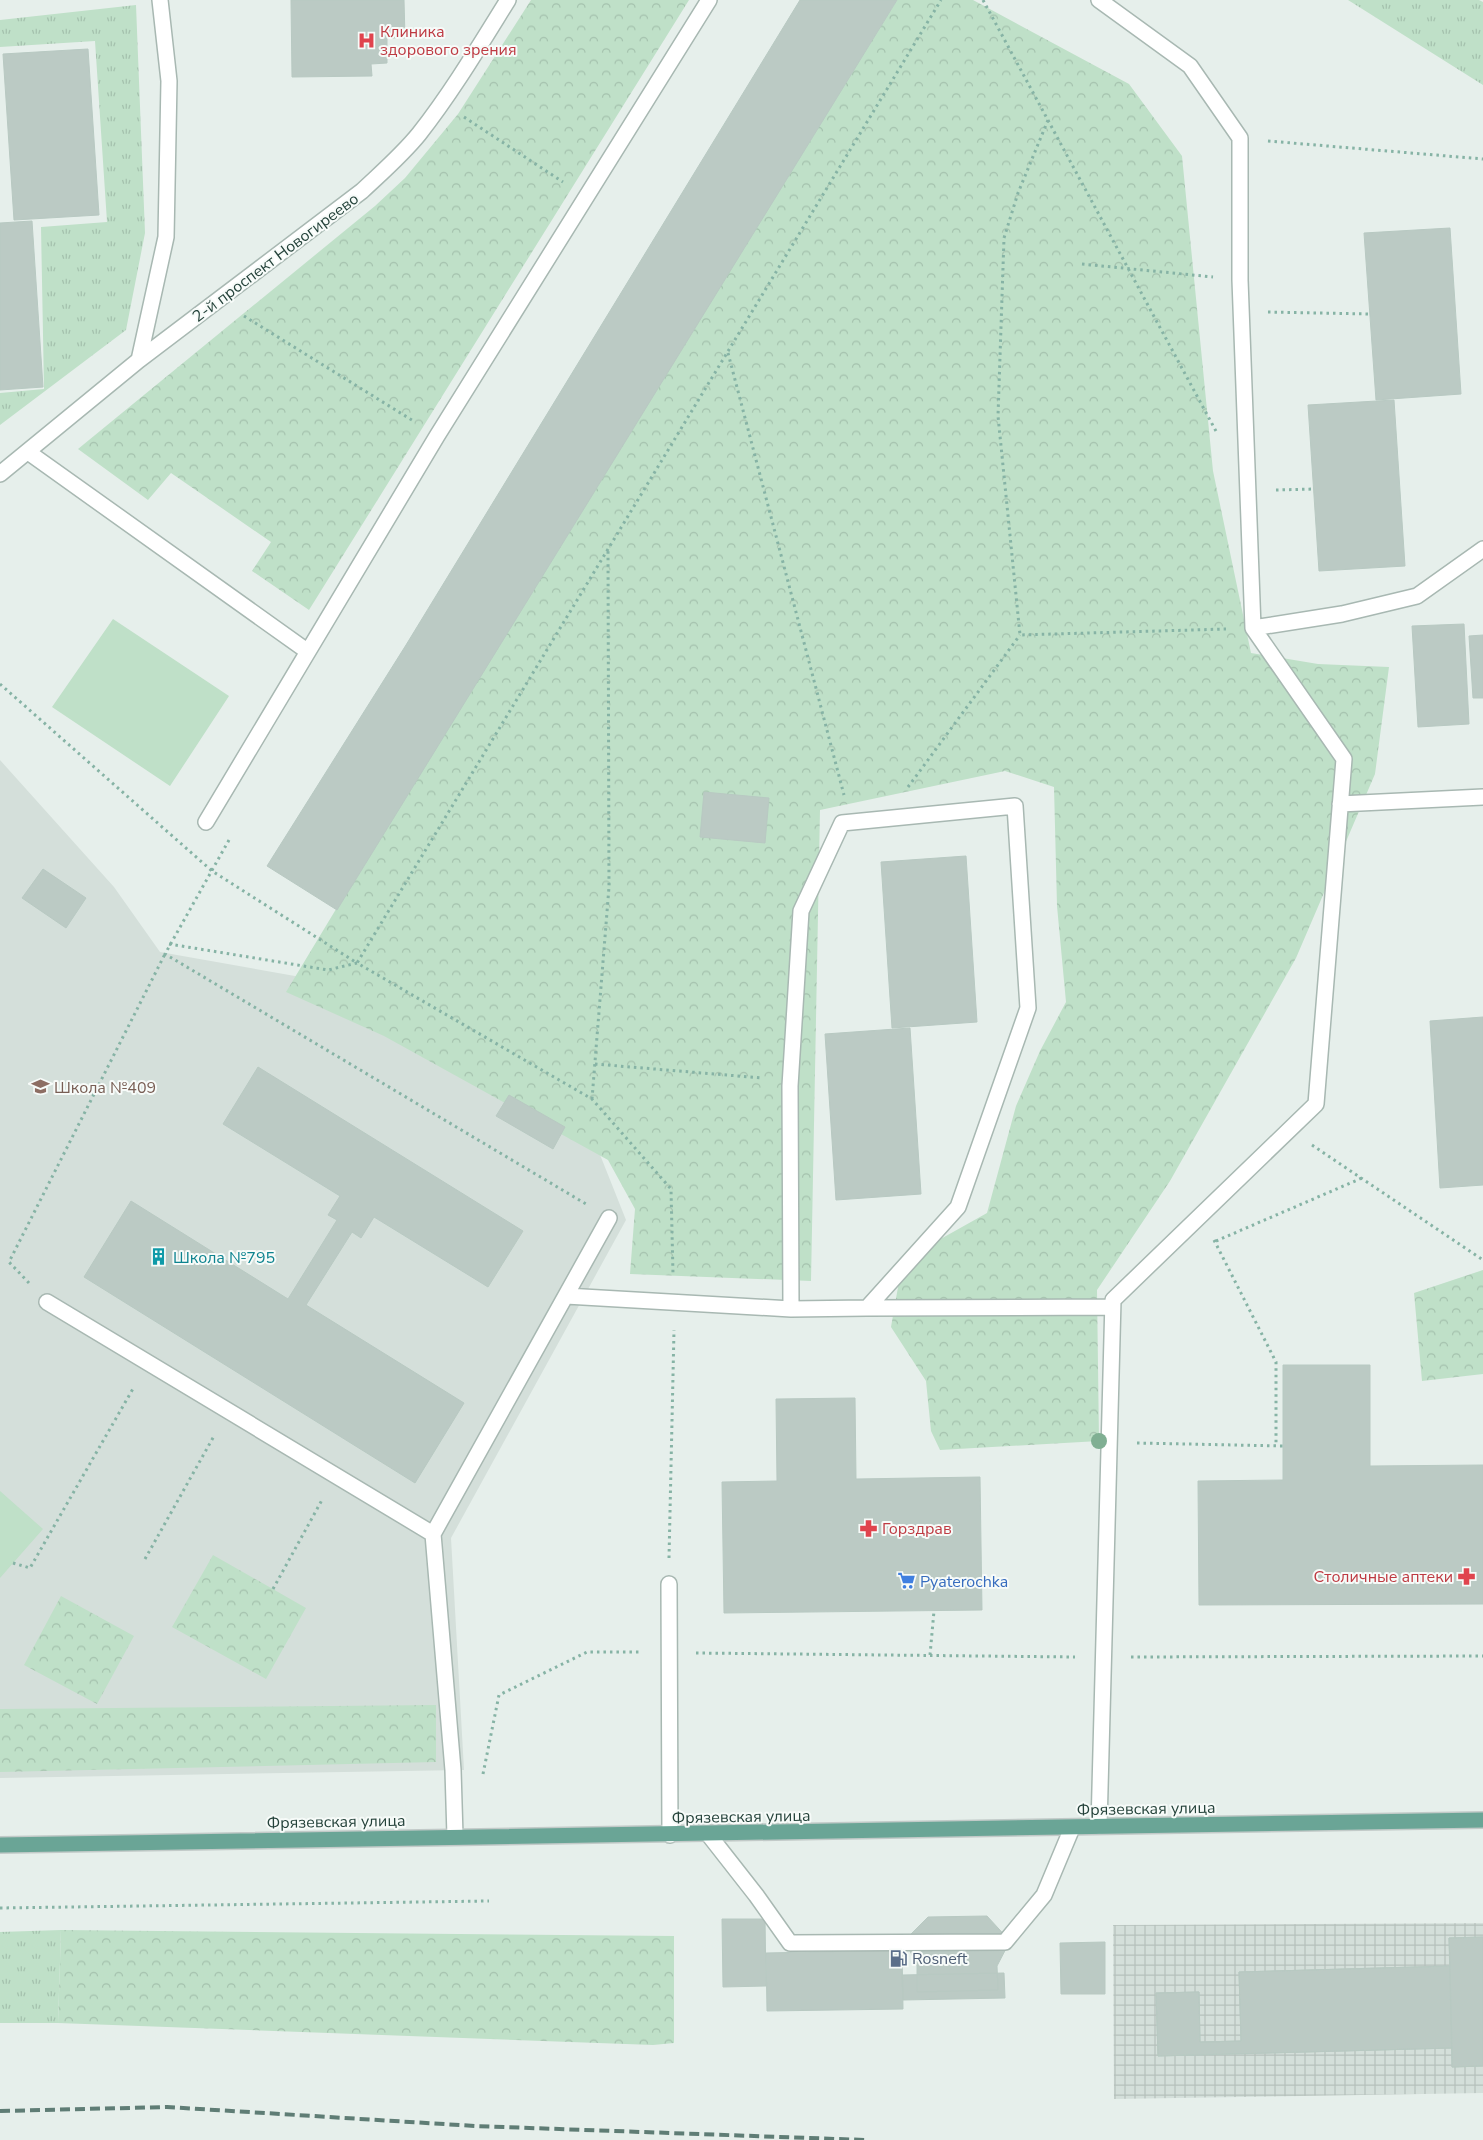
<svg xmlns="http://www.w3.org/2000/svg" width="1483" height="2140" font-family="'Nunito Sans',sans-serif">
	<style>
		.built { fill: #d4dfda }
		.industrial { fill: url(#industrial-grid) }
		.grass { fill: url(#grass-tufts) }
		.forest { fill: url(#forest-crowns) }
		.pitch { fill: #bfe0c8 }
		.building { fill: #bbcac4; stroke: #b8c9c2 }
		.lines { fill: none; stroke-linecap: round; stroke-linejoin: round }
		.minor-casing { stroke: #a8b8b2; stroke-width: 18 }
		.major-casing { stroke: #c2cac8; stroke-width: 18 }
		.path { stroke: #86b3a5; stroke-width: 3; stroke-dasharray: 2.5 4; stroke-linecap: butt }
		.minor { stroke: #fff; stroke-width: 15 }
		.major { stroke: #6aa596; stroke-width: 15 }
		.rail { stroke: #5f7d75; stroke-width: 4; stroke-dasharray: 10 5; stroke-linecap: butt }
		.tree { fill: #80af93 }
		.labels { text-anchor: middle; stroke-width: 4; stroke-linejoin: round; paint-order: stroke }
		.health-label { font-size: 16px; fill: #be3a42; stroke: #f7fbf9; text-anchor: start }
		.street-label { font-size: 16px; fill: #24423a; stroke: #f7fbf9 }
		.education-label { font-size: 16px; fill: #785e54; stroke: #f7fbf9; text-anchor: start }
		.culture-label { font-size: 16px; fill: #0d838f; stroke: #f7fbf9; text-anchor: start }
		.shop-label { font-size: 16px; fill: #366cbe; stroke: #f7fbf9; text-anchor: start }
		.service-label { font-size: 16px; fill: #4e5e75; stroke: #f7fbf9; text-anchor: start }
	</style>
	<defs>
		<pattern id="industrial-grid" width="8" height="8" patternUnits="userSpaceOnUse" patternTransform="scale(1.25)"><rect width="8" height="8" fill="#d4dfda"/><path d="M0 4h8M4 0v8" fill="none" stroke="#b6c1bc"/></pattern>
		<pattern id="grass-tufts" width="24" height="20" patternUnits="userSpaceOnUse" patternTransform="scale(1.25)"><rect width="24" height="20" fill="#bfe0c8"/><path d="M3 7l-1-3M5 7V3M7 7l1-3M15 17l-1-3M17 17v-4M19 17l1-3" fill="none" stroke="#a4c1ad"/></pattern>
		<pattern id="forest-crowns" width="20" height="18" patternUnits="userSpaceOnUse" patternTransform="scale(1.25)"><rect width="20" height="18" fill="#bfe0c8"/><path d="M2 6a3 3 0 1 1 6 0M12 15a3 3 0 1 1 6 0" fill="none" stroke="#a4c1ad"/></pattern>
	</defs>
	<rect width="100%" height="100%" fill="#e6efeb"/>
	<path class="built" d="M0,760l114,127 46,65 180,32 249,143 37,93 -175,318 13,232 -464,8z"/>
	<path class="industrial" d="M1483,1923v170l-369,6 -1,-174z"/>
	<path class="grass" d="M1348,0h131l4,2v83z
		M136,5l9,228 -19,97 -126,95v-32l44,-4 -3,-162 66,-5 -12,-181 -95,6v-27z
		M61,1930l-3,93h-58v-91z"/>
	<path class="forest" d="M531,0h158l-380,610 -57,-39 19,-29 -100,-69 -23,27 -70,-51 297,-243 30,-28 53,-64z
		M897,0h76l156,84 53,72 31,315 38,182 67,11 71,3 -14,107 -79,184 -126,223 -73,109 2,151 -159,9 -9,-19 -5,-50 -35,-54 10,-57 36,-29 50,-28 29,-107 24,-55 26,-49 -9,-96 -3,-119 -49,-16 -185,39 -9,471 -181,-7 5,-65 -27,-49 -224,-124 -98,-44 233,-386z
		M1483,1270v104l-61,7 -8,-88z
		M213,1555l93,53 -40,71 -94,-52z
		M61,1596l73,40 -37,68 -73,-39z
		M436,1705v57l-436,10v-63z
		M61,1930l613,6v107l-21,2 -595,-22z"/>
	<path class="pitch" d="M113,619l116,77 -59,90 -118,-79z
		M0,1491l43,38 -43,49z"/>
	<path class="building" d="M291,0h113l1,38h-18v25l-16,1 1,12 -80,1z
		M800,0h97l-560,910 -70,-44 139,-221z
		M88,49l11,166 -85,5 -11,-166z
		M32,221l11,166 -43,3v-167z
		M1450,228l11,166 -85,6 -12,-167z
		M1394,400l11,166 -86,5 -11,-166z
		M1464,624l5,100 -51,3 -6,-101z
		M1483,635v63h-10l-4,-62z
		M704,792l65,6 -4,45 -65,-6z
		M966,856l11,166 -85,6 -11,-166z
		M43,869l43,29 -20,30 -44,-30z
		M1483,1017v168l-43,3 -10,-167z
		M910,1028l11,166 -85,6 -11,-166z
		M258,1067l265,164 -35,56 -114,-70 -13,21 -9,-6 -46,73 158,98 -49,80 -331,-206 47,-76 157,98 49,-79 -9,-5 12,-19 -117,-72z
		M509,1095l56,32 -12,22 -57,-33z
		M1283,1365h87v101l113,-1v139l-284,1 -1,-124 85,-1z
		M855,1398l1,81 124,-2 2,133 -258,3 -2,-131 55,-1 -1,-82z
		M987,1916l23,25 -13,25 1,24 -81,2v-26l-12,-26 23,-23z
		M722,1919h43l1,67 -43,1z
		M1483,1937v129l-31,1v-19l-294,8 -2,-63 43,-1 1,50 41,-1 -2,-69 211,-6 -1,-28z
		M1483,1937v129l-31,1 -3,-129z
		M1105,1942v52h-44l-1,-51z
		M902,1950l1,59 -136,2 -1,-58z
		M1450,1966l2,82 -294,8 -2,-63 43,-1 1,50 41,-1 -2,-69z
		M1004,1973l1,25 -102,2 -1,-25z"/>
	<g class="lines">
		<defs>
			<path id="minor" d="M1099,0l91,66 50,72v142l13,348 91,131 -28,345 -203,196 -14,526
				M139,360l27,-123 3,-156 -9,-81
				M28,452l279,199
				M0,474l139,-114 223,-169c19,-18 40,-36 57,-57 33,-42 61,-89 89,-134
				M1253,628l89,-14 75,-18 66,-47
				M1340,804l143,-7
				M1015,806l13,202 -70,199 -91,101 -76,1 -1,-223 11,-175 41,-88z
				M206,822l231,-386 272,-436
				M566,1296l225,13
				M47,1302l386,232
				M867,1308l245,-1
				M669,1584l1,251
				M709,1835l47,60 34,48 215,-1 39,-47 28,-67
				M455,1836l-2,-66 -20,-236 176,-316"/>
			<path id="major" d="M0,1845l1483,-25"/>
		</defs>
		<use href="#minor" class="minor-casing"/>
		<use href="#major" class="major-casing"/>
		<path class="path" d="M983,0l234,433
			M464,117l99,65
			M1048,120l-30,73 -14,45 -6,178 22,219 206,-6
			M1268,141l215,18
			M1082,264l131,13
			M1268,312l102,2
			M244,316l171,106
			M728,353l116,442
			M1276,490l38,-1
			M0,684l212,187 145,92 584,-963
			M908,787l112,-152
			M229,840l-64,114 421,250
			M169,944l159,26 29,-7 235,136 79,90 2,85
			M595,1064l167,14
			M592,1099l17,-212 -1,-337
			M1312,1145l171,115
			M1214,1240l62,122v84
			M1216,1241l146,-63
			M29,1283l-20,-21 156,-308
			M1137,1443l146,3
			M669,1558l5,-228
			M145,1559l69,-123
			M13,1563l17,5 104,-181
			M273,1589l49,-89
			M696,1653l379,4
			M930,1655l4,-44
			M1131,1657l352,-1
			M483,1774l16,-79 88,-43h55
			M0,1908l489,-7"/>
		<use href="#minor" class="minor"/>
		<use href="#major" class="major"/>
		<path class="rail" d="M0,2111l167,-4 308,19 390,14"/>
	</g>
	<circle class="tree" cx="1099" cy="1441" r="8"/>
	<defs>
		<symbol id="hospital-bare" viewBox="-9 -9 18 18"><path d="M-5-5h3v3.5h4V-5h3V5h-3V1.5h-4V5h-3Z" fill="#e0444e" stroke="#f7fbf9" stroke-width="2.5" paint-order="stroke"/></symbol>
		<symbol id="school-bare" viewBox="-9 -9 18 18"><path d="M0-5L7-2L0 1L-7-2ZM-4 1L0 2.5L4 1V4Q0 6-4 4Z" fill="#8d6e63" stroke="#f7fbf9" stroke-width="2.5" paint-order="stroke"/></symbol>
		<symbol id="building-bare" viewBox="-9 -9 18 18"><path d="M-4-6H4V6H1V3H-1V6H-4ZM-2.5-4.3h1.7v1.8h-1.7ZM.8-4.3h1.7v1.8H.8ZM-2.5-1h1.7V.8h-1.7ZM.8-1h1.7V.8H.8Z" fill="#0f9aa8" stroke="#f7fbf9" stroke-width="2.5" paint-order="stroke"/></symbol>
		<symbol id="pharmacy-bare" viewBox="-9 -9 18 18"><path d="M-2-6h4v4h4v4h-4v4h-4v-4h-4v-4h4Z" fill="#e0444e" stroke="#f7fbf9" stroke-width="2.5" paint-order="stroke"/></symbol>
		<symbol id="supermarket-bare" viewBox="-9 -9 18 18"><path d="M-6-5.5h2.5l.6 2H6L4.5 2H-2.5L-4.4-4H-6ZM-1.5 3.2a1.3 1.3 0 1 0 .1 0ZM3 3.2a1.3 1.3 0 1 0 .1 0Z" fill="#3f7fe0" stroke="#f7fbf9" stroke-width="2.5" paint-order="stroke"/></symbol>
		<symbol id="fuel-bare" viewBox="-9 -9 18 18"><path d="M-5.5-6h7V0h2V4h1.3V-2.5L3-4.5l.8-.8L6-3V5H2.5V1h-1V6h-7ZM-4.2-4.7v3.2H.2V-4.7Z" fill="#5c6f8a" stroke="#f7fbf9" stroke-width="2.5" paint-order="stroke"/></symbol>
	</defs>
	<g fill-rule="evenodd">
		<use href="#hospital-bare" x="354" y="28" width="25" height="25"/>
		<use href="#school-bare" x="28" y="1074" width="25" height="25"/>
		<use href="#building-bare" x="146" y="1244" width="25" height="25"/>
		<use href="#pharmacy-bare" x="856" y="1516" width="25" height="25"/>
		<use href="#pharmacy-bare" x="1454" y="1564" width="25" height="25"/>
		<use href="#supermarket-bare" x="894" y="1568" width="25" height="25"/>
		<use href="#fuel-bare" x="886" y="1946" width="25" height="25"/>
	</g>
	<g class="labels">
		<g class="health-label">
			<text x="380" y="37">Клиника<tspan x="380" dy="18">здорового зрения</tspan></text>
			<text x="882" y="1534">Горздрав</text>
			<text x="1453" y="1582" text-anchor="end">Столичные аптеки</text>
		</g>
		<g class="street-label">
			<text transform="translate(275 257) rotate(-37)" y="6">2-й проспект Новогиреево</text>
			<text transform="translate(1146 1808) rotate(-1)" y="6">Фрязевская улица</text>
			<text transform="translate(741 1816) rotate(-1)" y="6">Фрязевская улица</text>
			<text transform="translate(336 1821) rotate(-1)" y="6">Фрязевская улица</text>
		</g>
		<g class="education-label">
			<text x="54" y="1093">Школа №409</text>
		</g>
		<g class="culture-label">
			<text x="173" y="1263">Школа №795</text>
		</g>
		<g class="shop-label">
			<text x="920" y="1587">Pyaterochka</text>
		</g>
		<g class="service-label">
			<text x="912" y="1964">Rosneft</text>
		</g>
	</g>
</svg>
